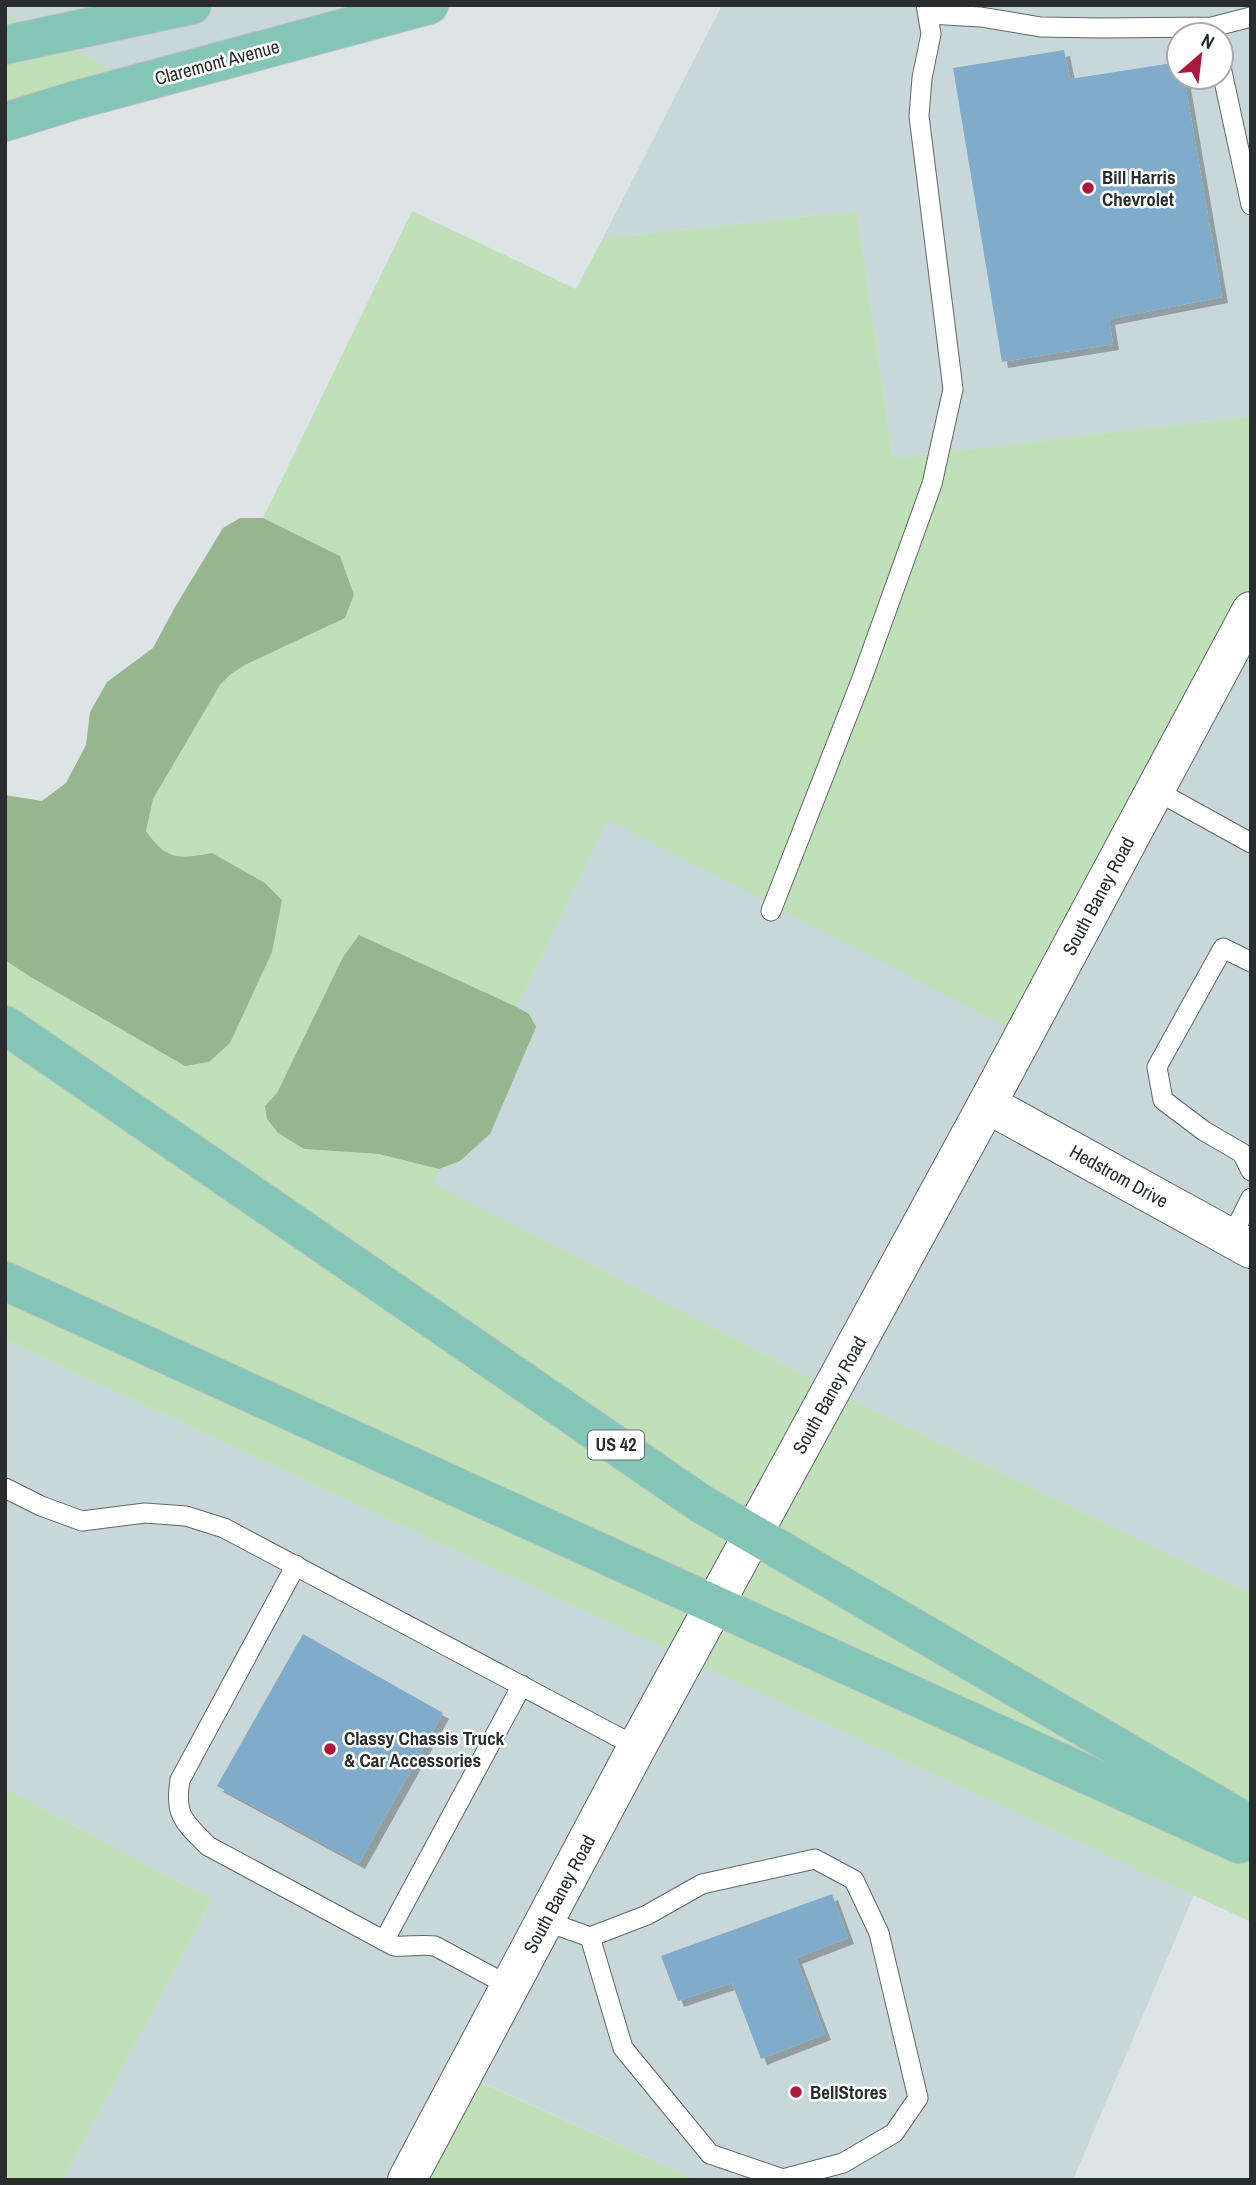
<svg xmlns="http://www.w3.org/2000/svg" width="1256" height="2185" font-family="'Archivo Narrow',sans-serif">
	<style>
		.built { fill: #c8d8da; fill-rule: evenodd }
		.green { fill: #bfe0b9 }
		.forest { fill: #95b68f }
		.building { fill: #80abcb; filter: url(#shadow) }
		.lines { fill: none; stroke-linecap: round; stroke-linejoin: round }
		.service-casing { stroke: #5f6667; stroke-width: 21 }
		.minor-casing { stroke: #5f6667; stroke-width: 40 }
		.tertiary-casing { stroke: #5f6667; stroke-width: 40 }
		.primary-casing { stroke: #bfc0c0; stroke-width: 40 }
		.service { stroke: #fff; stroke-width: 19 }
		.minor { stroke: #fff; stroke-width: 38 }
		.tertiary { stroke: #fff; stroke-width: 38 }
		.primary { stroke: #83c5b6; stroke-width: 38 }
		.poi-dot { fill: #ac183d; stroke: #fff; stroke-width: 2.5 }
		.labels { text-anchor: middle; stroke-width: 5; stroke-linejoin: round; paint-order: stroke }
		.shield { fill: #fff; stroke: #6a6c6c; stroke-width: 2 }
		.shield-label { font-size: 18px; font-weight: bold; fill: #2a2d2d }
		.street-label { font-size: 19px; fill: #2a2d2d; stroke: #fff }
		.poi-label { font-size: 19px; font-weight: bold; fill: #2a2d2d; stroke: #fff; text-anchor: start }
	</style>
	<defs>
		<filter id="shadow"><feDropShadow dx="6" dy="6" stdDeviation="0" flood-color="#0004"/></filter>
	</defs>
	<rect width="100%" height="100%" fill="#dce4e5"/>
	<path class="built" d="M5,5h424l-292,78 -132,-70z
		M722,5h529v411l-358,42 -36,-247 -254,27zM1179,35h42v42h-42z
		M1251,586v1008l-374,-182 -445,-229 7,-14 21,-8 30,-28 18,-43 21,-76 -12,-7 91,-189 411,214z
		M5,1340l1189,555 -121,285h-377l-243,-111 -61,111h-329l149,-280 -207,-112z"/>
	<path class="green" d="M5,13l132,70 -132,26z
		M412,211l164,78 27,-51 254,-27 36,247 358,-42v170l-232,447 -411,-214 -91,188 -158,-72 -16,22 -66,136 -10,26 11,14 26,16 75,5 60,15 -6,14 444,229 374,182v328l-1246,-582v-380l24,16 156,90 27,-213c-33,6 -45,8 -66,-22l7,-32 67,-114 11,-11 14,-9 100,-47 9,-23 -14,-39 -77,-38z
		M5,1788l207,112 -149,280h-54l-4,-2z
		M474,2079l222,101h-276z"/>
	<path class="forest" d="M240,518h23l77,38 14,39 -9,23 -100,47 -14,9 -11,11 -67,114 -7,32c21,30 33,28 66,22l53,30 17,17 -10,52 -42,91 -21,19 -24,4 -156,-90 -24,-16v-165l37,6 24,-18 20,-38 4,-33 17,-30 46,-34 22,-41 48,-79z
		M359,935l158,72 12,7 7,13 -46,107 -30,27 -21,8 -60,-15 -75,-5 -26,-16 -11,-14 -2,-13 12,-13 66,-136z"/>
	<path class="building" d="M1064,50l6,29 109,-17v15h5l38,220 -113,22 4,25 -111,18 -49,-294z
		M303,1634l140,79 -84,150 -142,-77z
		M832,1894l16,44 -52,20 29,76 -64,25 -29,-76 -54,18 -17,-45z"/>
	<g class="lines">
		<defs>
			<path id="service" d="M929,14l52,3 60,10 60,1 111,-1 39,-10
				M1221,67l30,138
				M1155,790l96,53
				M771,911l90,-230 71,-197 21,-95 -34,-273 3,-38 9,-44 -5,-29
				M1251,962l-28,-14 -66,119 6,33 41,31 38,22 9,18
				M1231,1238l20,-40
				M5,1488l36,18 41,15 63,-8 41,3 38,12 413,219
				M296,1565l-116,215c-6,35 4,42 28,66l186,100c14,1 27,-2 41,0l76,41
				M545,1921l45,16 57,-22 55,-31 113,-25 39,21 25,53 39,165 -24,35 -51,30 -60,16 -73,-25 -87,-106 -33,-111
				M384,1941l138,-256"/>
			<path id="minor" d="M987,1104l264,145"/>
			<path id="tertiary" d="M407,2180l230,-433 350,-643 264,-493"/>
			<path id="primary" d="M5,45l187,-40
				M5,122l71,-22 353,-95
				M5,1025l695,478 551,322
				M5,1281l1234,563"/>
		</defs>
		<use href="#service" class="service-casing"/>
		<use href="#minor" class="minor-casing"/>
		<use href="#tertiary" class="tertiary-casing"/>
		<use href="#primary" class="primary-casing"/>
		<use href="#service" class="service"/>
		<use href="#minor" class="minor"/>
		<use href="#tertiary" class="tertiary"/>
		<use href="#primary" class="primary"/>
	</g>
	<g class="poi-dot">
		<circle cx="1088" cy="188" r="7"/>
		<circle cx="330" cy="1749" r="7"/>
		<circle cx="796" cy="2092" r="7"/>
	</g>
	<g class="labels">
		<rect class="shield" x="588" y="1430.5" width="56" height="29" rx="5"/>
		<g class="shield-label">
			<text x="616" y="1451">US 42</text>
		</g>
		<g class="street-label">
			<text transform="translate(217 62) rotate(-15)" y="7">Claremont Avenue</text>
			<text transform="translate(1098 896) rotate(-62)" y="7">South Baney Road</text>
			<text transform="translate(1119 1176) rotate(29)" y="7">Hedstrom Drive</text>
			<text transform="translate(829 1395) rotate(-61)" y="7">South Baney Road</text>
			<text transform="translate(559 1894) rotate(-62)" y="7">South Baney Road</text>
		</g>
		<g class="poi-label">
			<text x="1102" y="184">Bill Harris<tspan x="1102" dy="22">Chevrolet</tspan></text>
			<text x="344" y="1745">Classy Chassis Truck<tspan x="344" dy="22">&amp; Car Accessories</tspan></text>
			<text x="810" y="2099">BellStores</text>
		</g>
	</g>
	<rect width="1256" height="2185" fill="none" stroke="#2a2d2d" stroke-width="14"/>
	<g transform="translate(1200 56) rotate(28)"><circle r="33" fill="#ffffff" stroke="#aaabab" stroke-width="2"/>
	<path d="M0-5L12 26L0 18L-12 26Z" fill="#ac183d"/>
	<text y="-10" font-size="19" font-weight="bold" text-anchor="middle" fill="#2a2d2d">N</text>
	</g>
</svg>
